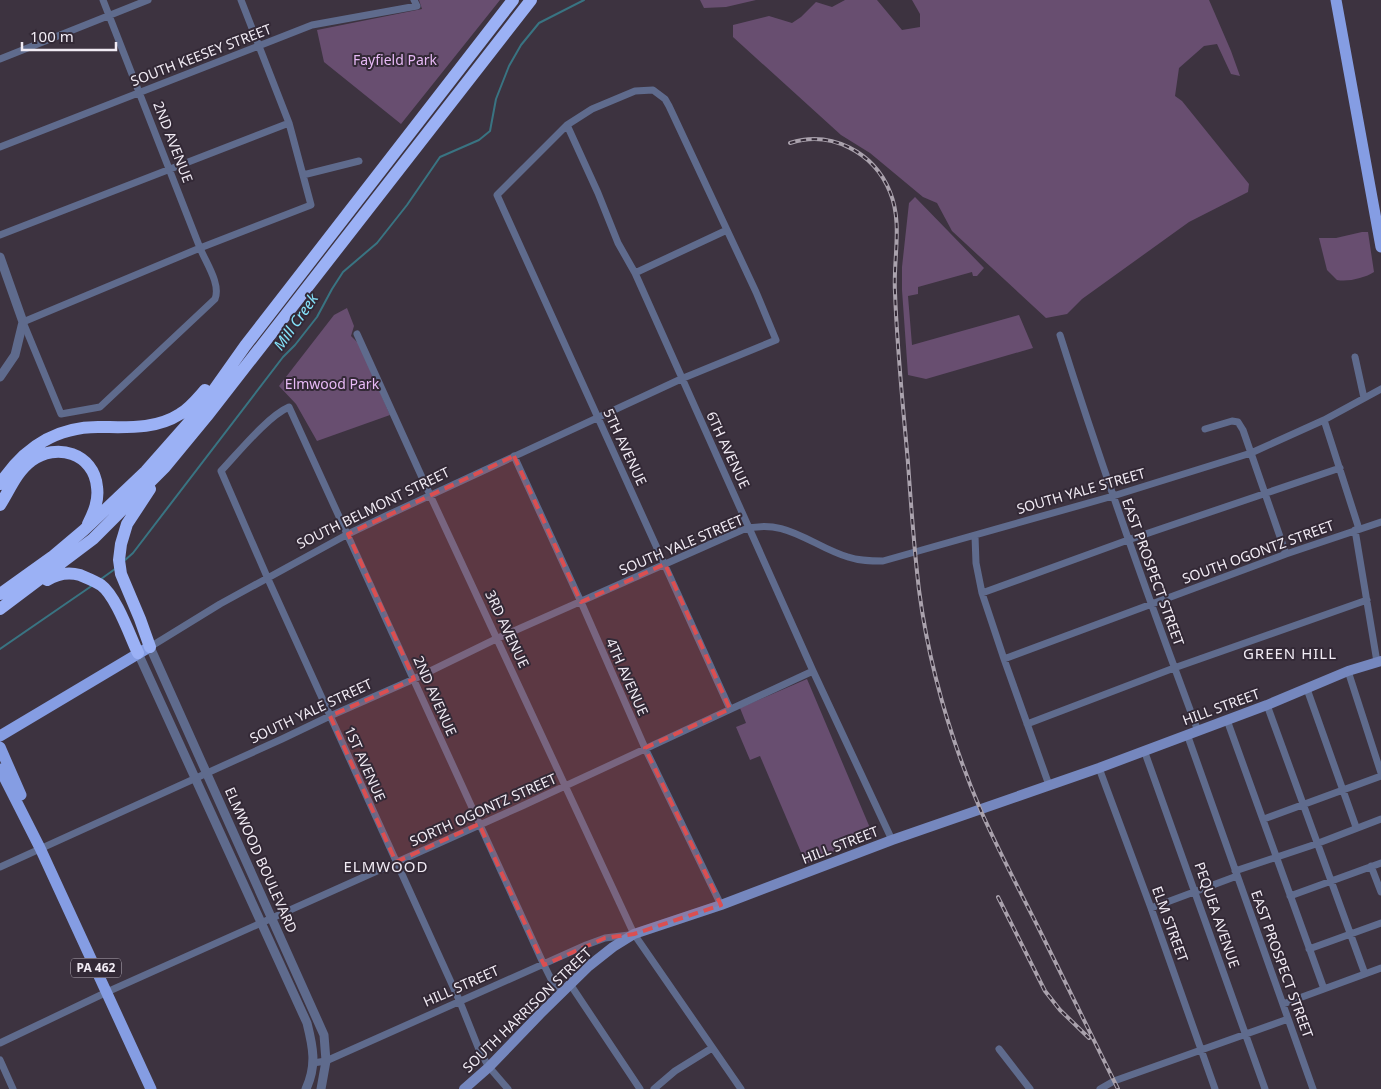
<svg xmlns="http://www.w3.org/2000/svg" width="1381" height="1089" font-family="'Noto Sans',sans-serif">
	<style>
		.green { fill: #684e70 }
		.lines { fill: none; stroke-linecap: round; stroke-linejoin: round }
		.stream { stroke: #397482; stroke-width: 2 }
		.minor { stroke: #5f6b8d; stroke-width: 7 }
		.tertiary { stroke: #5f6b8d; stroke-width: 9 }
		.secondary { stroke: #7587be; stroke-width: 10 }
		.primary { stroke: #859de3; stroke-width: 11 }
		.motorway { stroke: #9bb1f5; stroke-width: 12 }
		.rail-casing { stroke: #aaa2ad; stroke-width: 4 }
		.rail { stroke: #332936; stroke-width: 2; stroke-dasharray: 5.5; stroke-linecap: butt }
		.marked { fill: #db4f51; fill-opacity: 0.2; stroke: #db4f51; stroke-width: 4; stroke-dasharray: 10 6; stroke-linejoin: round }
		.labels { text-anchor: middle; stroke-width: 4; stroke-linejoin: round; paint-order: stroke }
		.shield { fill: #332936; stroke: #b8b1bb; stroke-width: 1 }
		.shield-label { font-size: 12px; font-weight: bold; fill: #f1ebf4 }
		.street-label { font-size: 14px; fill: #f1ebf4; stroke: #332936 }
		.park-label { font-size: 14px; fill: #e8baf6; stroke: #332936 }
		.water-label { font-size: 15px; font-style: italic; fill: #85e3fa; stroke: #332936 }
		.neighbourhood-label { font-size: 15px; letter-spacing: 1px; fill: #f1ebf4; stroke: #332936 }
	</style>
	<rect width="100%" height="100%" fill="#3d3340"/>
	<path class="green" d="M419,0h81l-99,124 -77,-62 -7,-32 105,-21z
		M700,0h56l-30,7 -22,1z
		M845,0h32l25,30 18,-3v-13l-8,-14h297l22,51 9,25 -9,-2 -14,-30 -13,2 -25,22 -4,28 7,5 67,83 -1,8 -59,30 -107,77 -15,15 -21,4 -94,-87 -15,-28 -14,-6 -53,-44 -29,-18 -108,-98v-12l36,-9 23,7 9,-6 15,-15 16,5z
		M915,197l69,71 -7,8h-4l-1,-4 -54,15v7l-10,2 4,49 107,-30 14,33 -107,31 -18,-4 -6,-85v-23l7,-64z
		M1362,232h6l6,40c-9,6 -26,10 -37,8l-10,-10 -8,-32h17z
		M347,308l7,18 -3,10 8,8 31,71 -73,26 -21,-37 -17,-18 55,-71z
		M807,679l66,156 -67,29 -46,-108 -10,4 -14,-33 10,-4 -6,-15z"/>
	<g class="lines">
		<path class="stream" d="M124,561l9,-8 150,-196 12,-12 22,-28 15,-28 11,-17 34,-29 30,-38 33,-48 39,-17 11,-9 6,-32 13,-33 12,-21 18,-22 45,-23
			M101,579l14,-10
			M0,649l93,-64"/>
		<path class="minor" d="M103,0l97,248c6,15 21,36 15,51l-115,108 -39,7 -38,-92 177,-74 111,-43 -22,-82 -48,-123
			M0,59l148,-59
			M567,125l31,68 20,50 17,30 178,398 79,169
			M0,147l312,-122 105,-19 -3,-6
			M303,175l56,-14
			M0,235l289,-112
			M635,273l92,-43
			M357,334l73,161 204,439 107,155
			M1060,335c42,133 89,265 138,396
			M1355,357l9,41
			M1324,420l35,109
			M1205,429l27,-8 6,1 5,8 43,124
			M514,456l67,146 64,146 76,157
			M1355,530l22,132
			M975,536l1,27 6,30 22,66 45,126
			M982,593l146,-53 212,-72
			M150,647l70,-43 128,-70 42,-20 291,-135 95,-39 -20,-48 -87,-186 -4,-7 -12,-9 -18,1 -43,18 -25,16 -70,70c77,172 156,343 233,514
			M1004,659l282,-105 95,-32
			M1348,671l33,102
			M1307,689l49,138
			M1267,705l98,269
			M1227,720l97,269
			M1027,724l147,-56 193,-68
			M1187,734l126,355
			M1144,750l121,339
			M1099,768l52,140 64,181
			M1264,819l117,-43
			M1371,866l10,26
			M0,867l282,-128 48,-23 84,-37 84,-41 244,-108c43,-14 69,16 106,27 12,4 23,4 35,4l230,-65 138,-43 73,-33 57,-31
			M1235,871l81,-27 65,-25
			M1290,896l91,-33
			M1151,908l86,-32
			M1309,949l72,-26
			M570,984l70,105
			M1283,1004l98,-36
			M0,1043l107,-51 415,-186 291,-135
			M999,1049l31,40
			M0,1060l13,29
			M313,1063l13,-2 260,-116 19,-7 24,-3
			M508,1089l-19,-22 -9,-15 -20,-50 -192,-423 -47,-108c17,-18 47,-55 68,-64l255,558 15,30
			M654,1089l21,-18 37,-23
			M1100,1089l14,-8 174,-62"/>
		<path class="tertiary" d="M0,257l23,65 -8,33 -15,22
			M150,647l174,388 2,26 -5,28
			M138,653l169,370c6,24 10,42 -1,66"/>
		<path class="secondary" d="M464,1089l25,-22 51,-53 49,-48 24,-19 21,-13 87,-29 171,-65 207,-72 168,-63 81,-34 33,-10"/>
		<path class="primary" d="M1336,0l45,247
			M0,736l146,-87
			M0,747l21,48
			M0,769l40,79 111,241"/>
		<path class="motorway" d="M0,484c23,-35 55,-57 98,-57 28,0 57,3 82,-13 10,-6 17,-15 25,-24
			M0,505c9,-14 17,-34 31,-44 25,-19 63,-8 66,26 2,13 -3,25 -9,37
			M47,580c10,-6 22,-8 33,-5 7,3 15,6 21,10 15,11 29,51 37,68
			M0,594l52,-37 32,-27 62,-59 53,-60 46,-65 268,-346
			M0,609l93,-70 72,-72 42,-51 324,-416
			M150,647l-10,-28 -19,-45 -2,-14 2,-16 6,-20 23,-35"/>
		<defs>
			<path id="rail" d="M790,143c41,-13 84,9 100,49 13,31 3,67 5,100 2,57 8,114 13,171 3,42 6,85 11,127 10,76 32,151 62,221 18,41 39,80 59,120 26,53 52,105 78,158
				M998,897l47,94 15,19 29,28"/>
		</defs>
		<use href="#rail" class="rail-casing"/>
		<use href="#rail" class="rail"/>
	</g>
	<path class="marked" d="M514,456l67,146 84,-38 65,145 -85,39 76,157 -87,29 -29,4 -61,27 -65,-141 -83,38 -66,-146 84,-37 -66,-145z"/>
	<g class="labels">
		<rect class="shield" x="71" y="958.5" width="50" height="19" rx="4"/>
		<g class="shield-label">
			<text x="96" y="972">PA 462</text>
		</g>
		<g class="street-label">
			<text transform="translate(201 55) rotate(-21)" y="5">SOUTH KEESEY STREET</text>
			<text transform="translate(173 142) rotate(69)" y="5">2ND AVENUE</text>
			<text transform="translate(625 447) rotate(65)" y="5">5TH AVENUE</text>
			<text transform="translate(728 450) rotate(65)" y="5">6TH AVENUE</text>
			<text transform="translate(1081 491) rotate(-16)" y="5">SOUTH YALE STREET</text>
			<text transform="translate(373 508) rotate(-26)" y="5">SOUTH BELMONT STREET</text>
			<text transform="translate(681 545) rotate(-23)" y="5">SOUTH YALE STREET</text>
			<text transform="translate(1258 552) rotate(-20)" y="5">SOUTH OGONTZ STREET</text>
			<text transform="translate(1153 572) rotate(70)" y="5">EAST PROSPECT STREET</text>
			<text transform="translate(507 629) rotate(65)" y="5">3RD AVENUE</text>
			<text transform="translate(627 677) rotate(66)" y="5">4TH AVENUE</text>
			<text transform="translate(435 696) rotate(66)" y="5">2ND AVENUE</text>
			<text transform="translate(1221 707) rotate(-20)" y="5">HILL STREET</text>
			<text transform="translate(311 711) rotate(-25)" y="5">SOUTH YALE STREET</text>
			<text transform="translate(365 764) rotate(66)" y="5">1ST AVENUE</text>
			<text transform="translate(483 810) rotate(-24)" y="5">SORTH OGONTZ STREET</text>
			<text transform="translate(840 845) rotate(-21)" y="5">HILL STREET</text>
			<text transform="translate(261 860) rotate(66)" y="5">ELMWOOD BOULEVARD</text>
			<text transform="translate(1217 915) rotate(71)" y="5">PEQUEA AVENUE</text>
			<text transform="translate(1170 924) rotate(70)" y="5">ELM STREET</text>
			<text transform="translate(1282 964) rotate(70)" y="5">EAST PROSPECT STREET</text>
			<text transform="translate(461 986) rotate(-24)" y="5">HILL STREET</text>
			<text transform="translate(527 1010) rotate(-44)" y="5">SOUTH HARRISON STREET</text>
		</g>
		<g class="park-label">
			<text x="395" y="65">Fayfield Park</text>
			<text x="332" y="389">Elmwood Park</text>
		</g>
		<g class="water-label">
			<text transform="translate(296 322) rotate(-55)" y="5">Mill Creek</text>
		</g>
		<g class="neighbourhood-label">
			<text x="1290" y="659">GREEN HILL</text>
			<text x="386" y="872">ELMWOOD</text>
		</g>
	</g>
	<path d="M22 42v8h94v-8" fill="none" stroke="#f1ebf4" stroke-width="2.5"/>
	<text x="30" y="42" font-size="15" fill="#f1ebf4" stroke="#332936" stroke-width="4" paint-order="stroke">100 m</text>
</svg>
